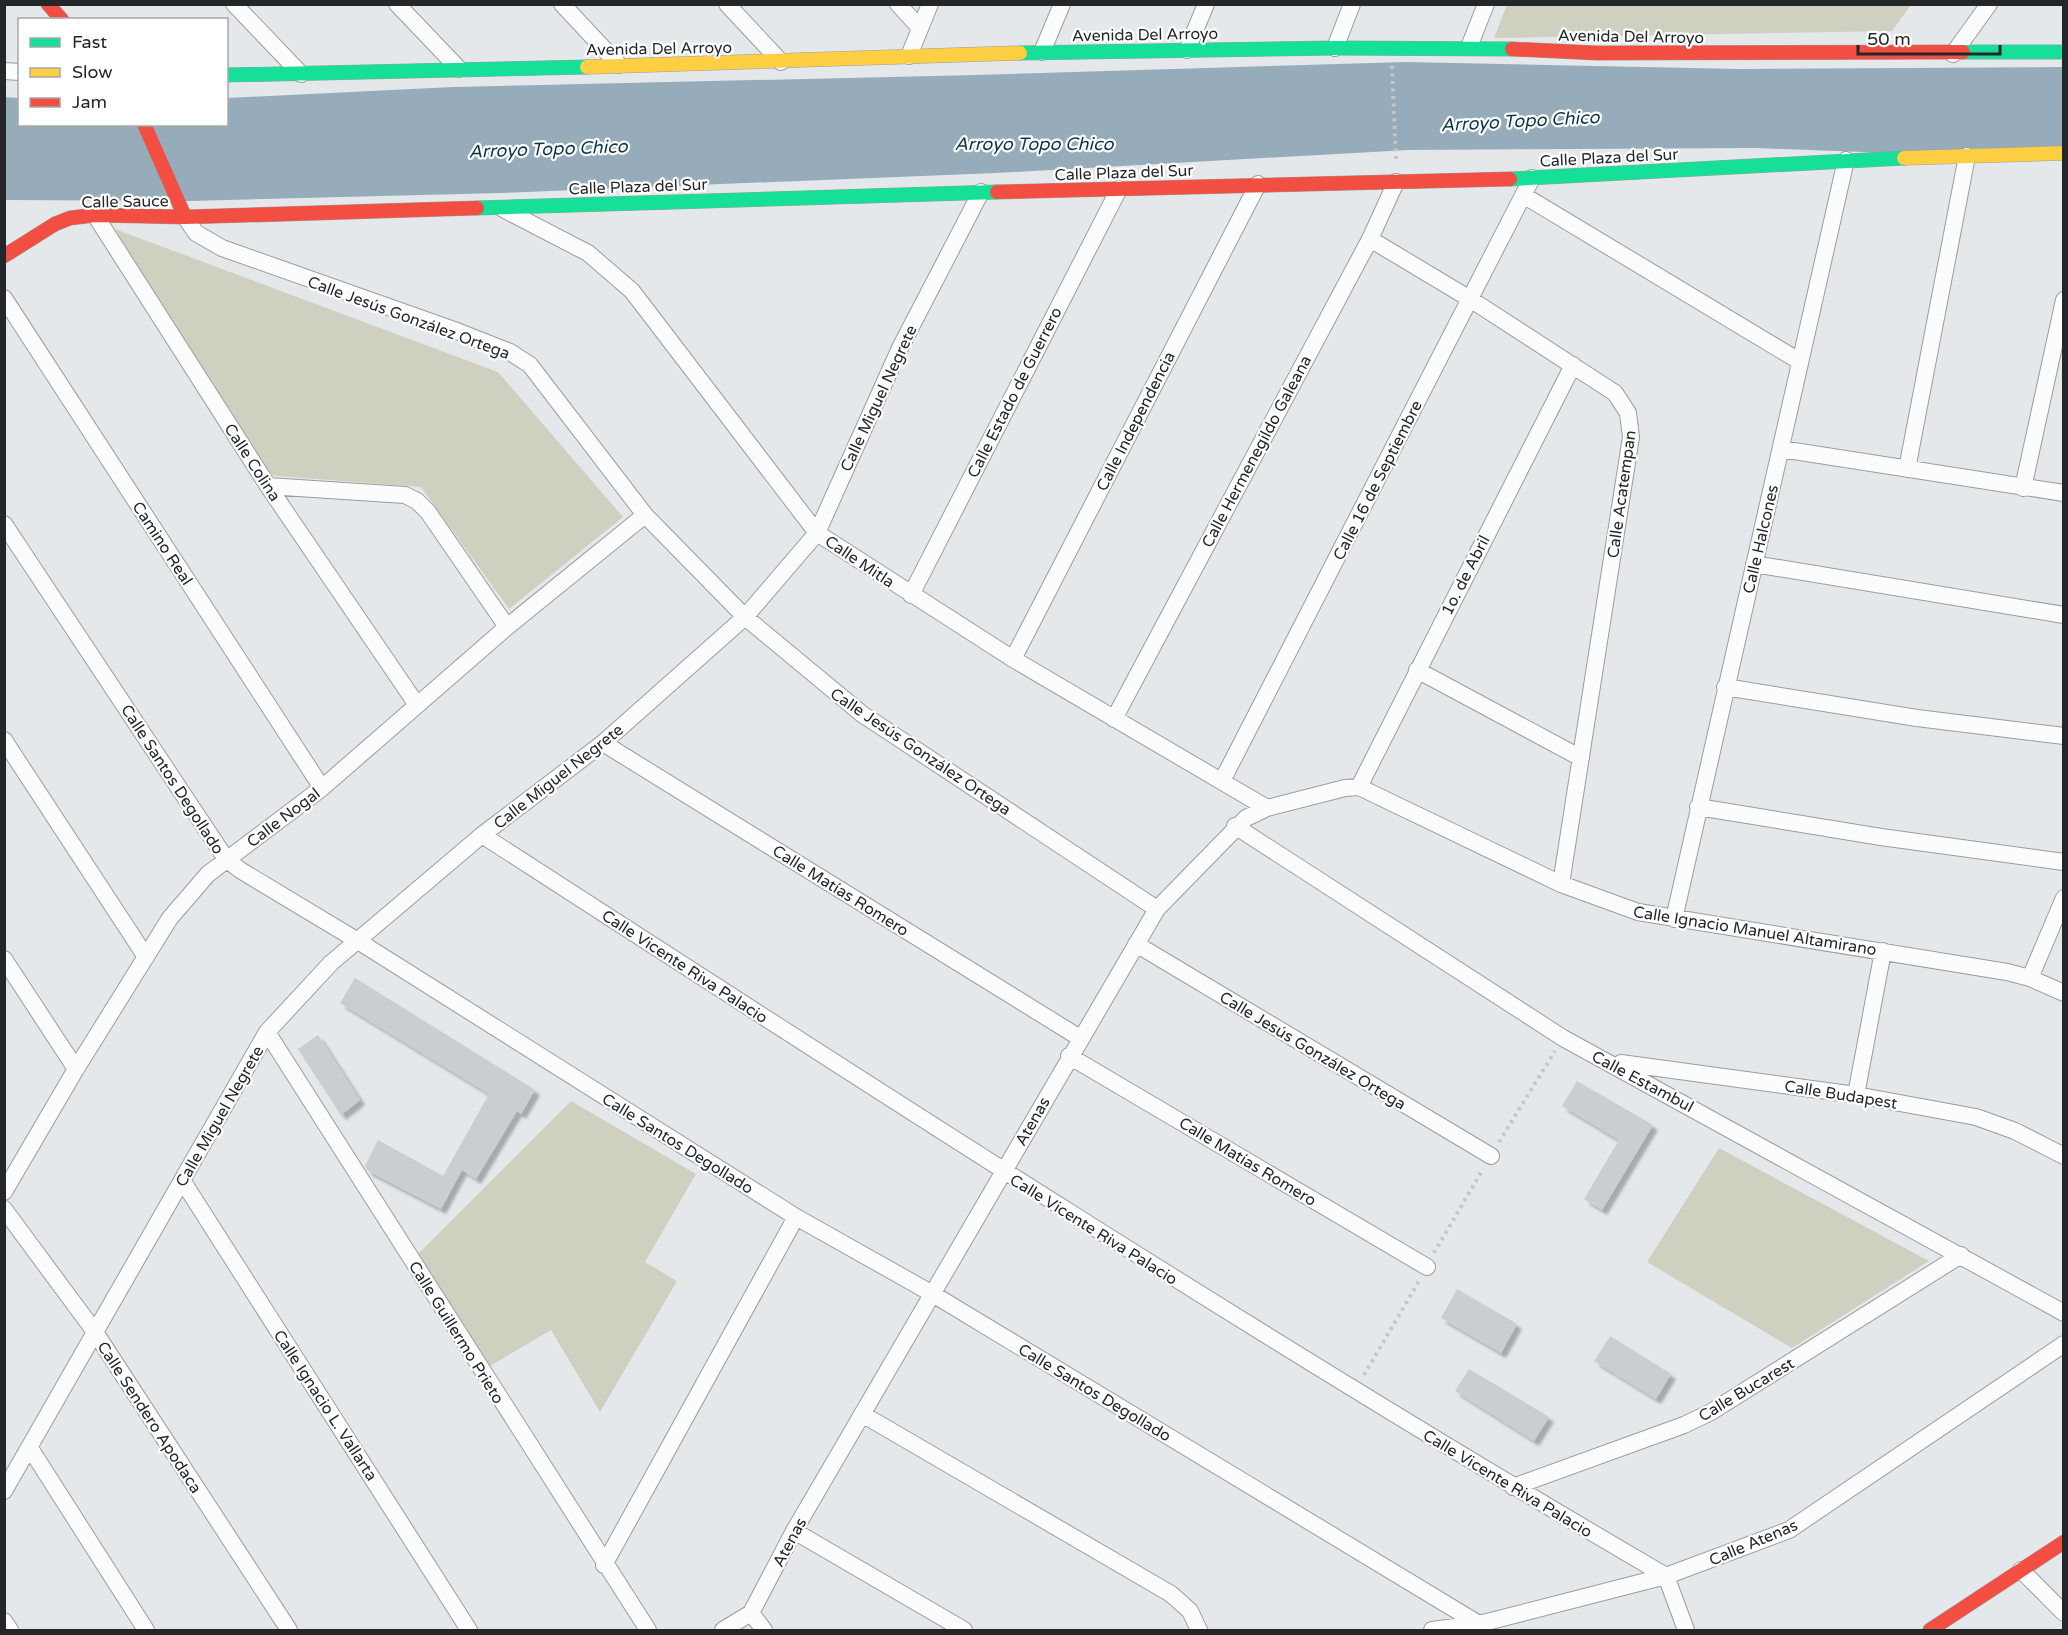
<svg xmlns="http://www.w3.org/2000/svg" width="2068" height="1635" font-family="'Varela Round',sans-serif">
	<style>
		.green { fill: #d0d0c0 }
		.water { fill: #96acbb }
		.building { fill: #caced0; filter: url(#shadow) }
		.lines { fill: none; stroke-linecap: round; stroke-linejoin: round }
		.street-casing { stroke: #9a9d9f; stroke-width: 18 }
		.fast-casing { stroke: #9a9d9f; stroke-width: 15 }
		.slow-casing { stroke: #9a9d9f; stroke-width: 15 }
		.jam-casing { stroke: #9a9d9f; stroke-width: 15 }
		.path { stroke: #c4c6c7; stroke-width: 4; stroke-dasharray: 3 4.5; stroke-linecap: butt }
		.street { stroke: #fbfcfc; stroke-width: 16 }
		.fast { stroke: #16e098; stroke-width: 14 }
		.slow { stroke: #ffcf43; stroke-width: 14 }
		.jam { stroke: #f24e42; stroke-width: 14 }
		.labels { text-anchor: middle; stroke-width: 4.5; stroke-linejoin: round; paint-order: stroke }
		.street-label { font-size: 16px; fill: #242729; stroke: #fff }
		.water-label { font-size: 18px; font-style: italic; fill: #0c354c; stroke: #fff }
	</style>
	<defs>
		<filter id="shadow"><feDropShadow dx="5" dy="5" stdDeviation="1.5" flood-color="#0004"/></filter>
	</defs>
	<rect width="100%" height="100%" fill="#e4e8eb"/>
	<path class="green" d="M1507,5h404l-19,26 -398,7z
		M115,229l383,143 125,145 -114,92 -88,-122 -157,-12z
		M571,1101l125,73 -51,88 32,19 -77,131 -49,-82 -61,36 -74,-110z
		M1719,1148l210,113 -137,87 -145,-86z"/>
	<path class="water" d="M1406,62l332,7 325,-2 1,86 -97,3 -211,-8 -348,2 -412,23 -495,20 -311,8 -185,-1 -1,-103 15,1 1,26h206l1,-26 226,-11 523,-12z"/>
	<path class="building" d="M355,978l180,112 -14,24 -4,-3 -41,68 -14,-9 -21,39 -73,-38 -3,-5 13,-26 65,36 46,-82 -149,-91z
		M318,1035l42,65 -19,15 -43,-66z
		M1577,1081l76,44 -51,85 -18,-11 35,-59 -57,-34z
		M1457,1289l60,35 -16,29 -60,-35z
		M1610,1336l61,38 -15,25 -62,-38z
		M1469,1369l80,48 -15,24 -79,-50z"/>
	<g class="lines">
		<defs>
			<path id="street" d="M234,4l67,70
				M397,4l62,65
				M562,4l57,61
				M727,4l54,58
				M898,4l22,24
				M1469,47l17,-43
				M1335,48l17,-44
				M1187,50l19,-46
				M1042,52l20,-48
				M1953,54l36,-50
				M909,56l21,-52
				M4,71l16,1
				M1523,195l276,166
				M503,209l85,44 44,38 185,242 196,126 254,149
				M95,215l173,271 149,219
				M185,217l11,16 26,15 232,82 56,22 20,13 115,150 100,102 117,97 295,195
				M1370,239l100,60 145,94 13,20 3,24 -70,447
				M4,298l318,490
				M1781,449l283,44
				M1907,469l60,-313
				M268,486l137,9 12,6 11,11 79,115
				M2023,488l41,-188
				M4,524l222,335 14,11 118,71 438,276 135,76 548,331
				M1754,564l310,51
				M911,595l208,-406
				M1013,659l245,-475
				M1417,670l164,88
				M1725,687l192,31 147,18
				M1114,719l256,-480 26,-57
				M4,740l142,217
				M603,743l477,295
				M1222,781l310,-603
				M1359,787l214,-422
				M1698,807l183,30 183,25
				M1235,826l328,212 501,275
				M482,835c391,253 782,506 1184,741l20,54
				M1674,919l172,-759
				M1136,944l355,212
				M4,959l72,110
				M2030,978l34,-80
				M267,1032l381,598
				M1069,1056l358,211
				M1621,1063l235,32 120,22 39,14 49,25
				M1856,1095l27,-144
				M182,1180l287,450
				M4,1192l72,-123 94,-151 38,-44 114,-86 185,-161 138,-112
				M4,1209l91,123 194,298
				M862,1414l309,180 19,17 9,19
				M30,1448l116,182
				M1513,1487l171,-62 27,-13 250,-157
				M4,1491l263,-459 64,-69 151,-128 121,-92 142,-126 72,-84 83,-185 81,-156
				M794,1531l170,99
				M604,1565l192,-348
				M2021,1570l43,43
				M751,1613l13,17
				M4,1621l6,9
				M723,1630l28,-17 43,-82 363,-622 89,-91 21,-10 78,-20 14,-1 202,97 77,28 369,60 23,6 34,15
				M1432,1630l47,-6 187,-48 123,-46 275,-186"/>
			<path id="fast" d="M1963,52h101
				M1020,53l315,-5 177,1
				M226,75l361,-8
				M1510,179l394,-21
				M477,208l520,-16"/>
			<path id="slow" d="M587,67l433,-14
				M1904,158l160,-5"/>
			<path id="jam" d="M48,4l14,16
				M1512,49l85,4 366,-1
				M144,124l41,93
				M997,192l513,-13
				M4,256l51,-32 15,-6 25,-3 90,2 292,-9
				M1930,1630l134,-88"/>
		</defs>
		<use href="#street" class="street-casing"/>
		<use href="#fast" class="fast-casing"/>
		<use href="#slow" class="slow-casing"/>
		<use href="#jam" class="jam-casing"/>
		<path class="path" d="M1392,66l4,95
			M1499,1142l56,-91
			M1434,1253l49,-84
			M1364,1375l55,-94"/>
		<use href="#street" class="street"/>
		<use href="#fast" class="fast"/>
		<use href="#slow" class="slow"/>
		<use href="#jam" class="jam"/>
	</g>
	<g class="labels">
		<g class="street-label">
			<text transform="translate(1145 34) rotate(-1)" y="6">Avenida Del Arroyo</text>
			<text transform="translate(1631 36) rotate(1)" y="6">Avenida Del Arroyo</text>
			<text transform="translate(659 48) rotate(-1)" y="6">Avenida Del Arroyo</text>
			<text transform="translate(1609 157) rotate(-3)" y="6">Calle Plaza del Sur</text>
			<text transform="translate(1124 172) rotate(-2)" y="6">Calle Plaza del Sur</text>
			<text transform="translate(638 186) rotate(-2)" y="6">Calle Plaza del Sur</text>
			<text transform="translate(125 201) rotate(-1)" y="6">Calle Sauce</text>
			<text transform="translate(409 317) rotate(20)" y="6">Calle Jesús González Ortega</text>
			<text transform="translate(1014 392) rotate(-63)" y="6">Calle Estado de Guerrero</text>
			<text transform="translate(878 398) rotate(-65)" y="6">Calle Miguel Negrete</text>
			<text transform="translate(1135 421) rotate(-63)" y="6">Calle Independencia</text>
			<text transform="translate(1256 451) rotate(-62)" y="6">Calle Hermenegildo Galeana</text>
			<text transform="translate(253 462) rotate(57)" y="6">Calle Colina</text>
			<text transform="translate(1377 480) rotate(-63)" y="6">Calle 16 de Septiembre</text>
			<text transform="translate(1621 494) rotate(-82)" y="6">Calle Acatempan</text>
			<text transform="translate(1760 539) rotate(-77)" y="6">Calle Halcones</text>
			<text transform="translate(163 543) rotate(57)" y="6">Camino Real</text>
			<text transform="translate(860 561) rotate(34)" y="6">Calle Mitla</text>
			<text transform="translate(1465 575) rotate(-63)" y="6">1o. de Abril</text>
			<text transform="translate(921 751) rotate(34)" y="6">Calle Jesús González Ortega</text>
			<text transform="translate(558 776) rotate(-38)" y="6">Calle Miguel Negrete</text>
			<text transform="translate(173 779) rotate(57)" y="6">Calle Santos Degollado</text>
			<text transform="translate(283 817) rotate(-37)" y="6">Calle Nogal</text>
			<text transform="translate(841 890) rotate(32)" y="6">Calle Matías Romero</text>
			<text transform="translate(1755 930) rotate(9)" y="6">Calle Ignacio Manuel Altamirano</text>
			<text transform="translate(685 966) rotate(33)" y="6">Calle Vicente Riva Palacio</text>
			<text transform="translate(1313 1050) rotate(31)" y="6">Calle Jesús González Ortega</text>
			<text transform="translate(1643 1081) rotate(28)" y="6">Calle Estambul</text>
			<text transform="translate(1841 1094) rotate(9)" y="6">Calle Budapest</text>
			<text transform="translate(219 1116) rotate(-60)" y="6">Calle Miguel Negrete</text>
			<text transform="translate(1032 1121) rotate(-60)" y="6">Atenas</text>
			<text transform="translate(678 1143) rotate(32)" y="6">Calle Santos Degollado</text>
			<text transform="translate(1248 1161) rotate(31)" y="6">Calle Matías Romero</text>
			<text transform="translate(1094 1229) rotate(32)" y="6">Calle Vicente Riva Palacio</text>
			<text transform="translate(457 1332) rotate(58)" y="6">Calle Guillermo Prieto</text>
			<text transform="translate(1746 1389) rotate(-31)" y="6">Calle Bucarest</text>
			<text transform="translate(1095 1392) rotate(31)" y="6">Calle Santos Degollado</text>
			<text transform="translate(326 1405) rotate(57)" y="6">Calle Ignacio L. Vallarta</text>
			<text transform="translate(150 1417) rotate(57)" y="6">Calle Sendero Apodaca</text>
			<text transform="translate(1508 1483) rotate(31)" y="6">Calle Vicente Riva Palacio</text>
			<text transform="translate(789 1542) rotate(-62)" y="6">Atenas</text>
			<text transform="translate(1753 1542) rotate(-23)" y="6">Calle Atenas</text>
		</g>
		<g class="water-label">
			<text transform="translate(1520 121) rotate(-3)" y="6">Arroyo Topo Chico</text>
			<text x="1034" y="150">Arroyo Topo Chico</text>
			<text transform="translate(548 149) rotate(-2)" y="6">Arroyo Topo Chico</text>
		</g>
	</g>
	<rect width="2068" height="1635" fill="none" stroke="#242729" stroke-width="12"/>
	<rect x="18" y="18" width="210" height="108" fill="#ffffff" stroke="#a7a9a9" stroke-width="1.5"/>
	<rect x="30" y="38" width="30" height="9" fill="#16e098" stroke="#a7a9a9" stroke-width="1.5"/>
	<text x="72" y="48" font-size="18" fill="#242729">Fast</text>
	<rect x="30" y="68" width="30" height="9" fill="#ffcf43" stroke="#a7a9a9" stroke-width="1.5"/>
	<text x="72" y="78" font-size="18" fill="#242729">Slow</text>
	<rect x="30" y="98" width="30" height="9" fill="#f24e42" stroke="#a7a9a9" stroke-width="1.5"/>
	<text x="72" y="108" font-size="18" fill="#242729">Jam</text>
	<path d="M1858 45v9h142v-9" fill="none" stroke="#242729" stroke-width="3"/>
	<text x="1867" y="45" font-size="18" fill="#242729" stroke="#ffffff" stroke-width="4.5" paint-order="stroke">50 m</text>
</svg>
